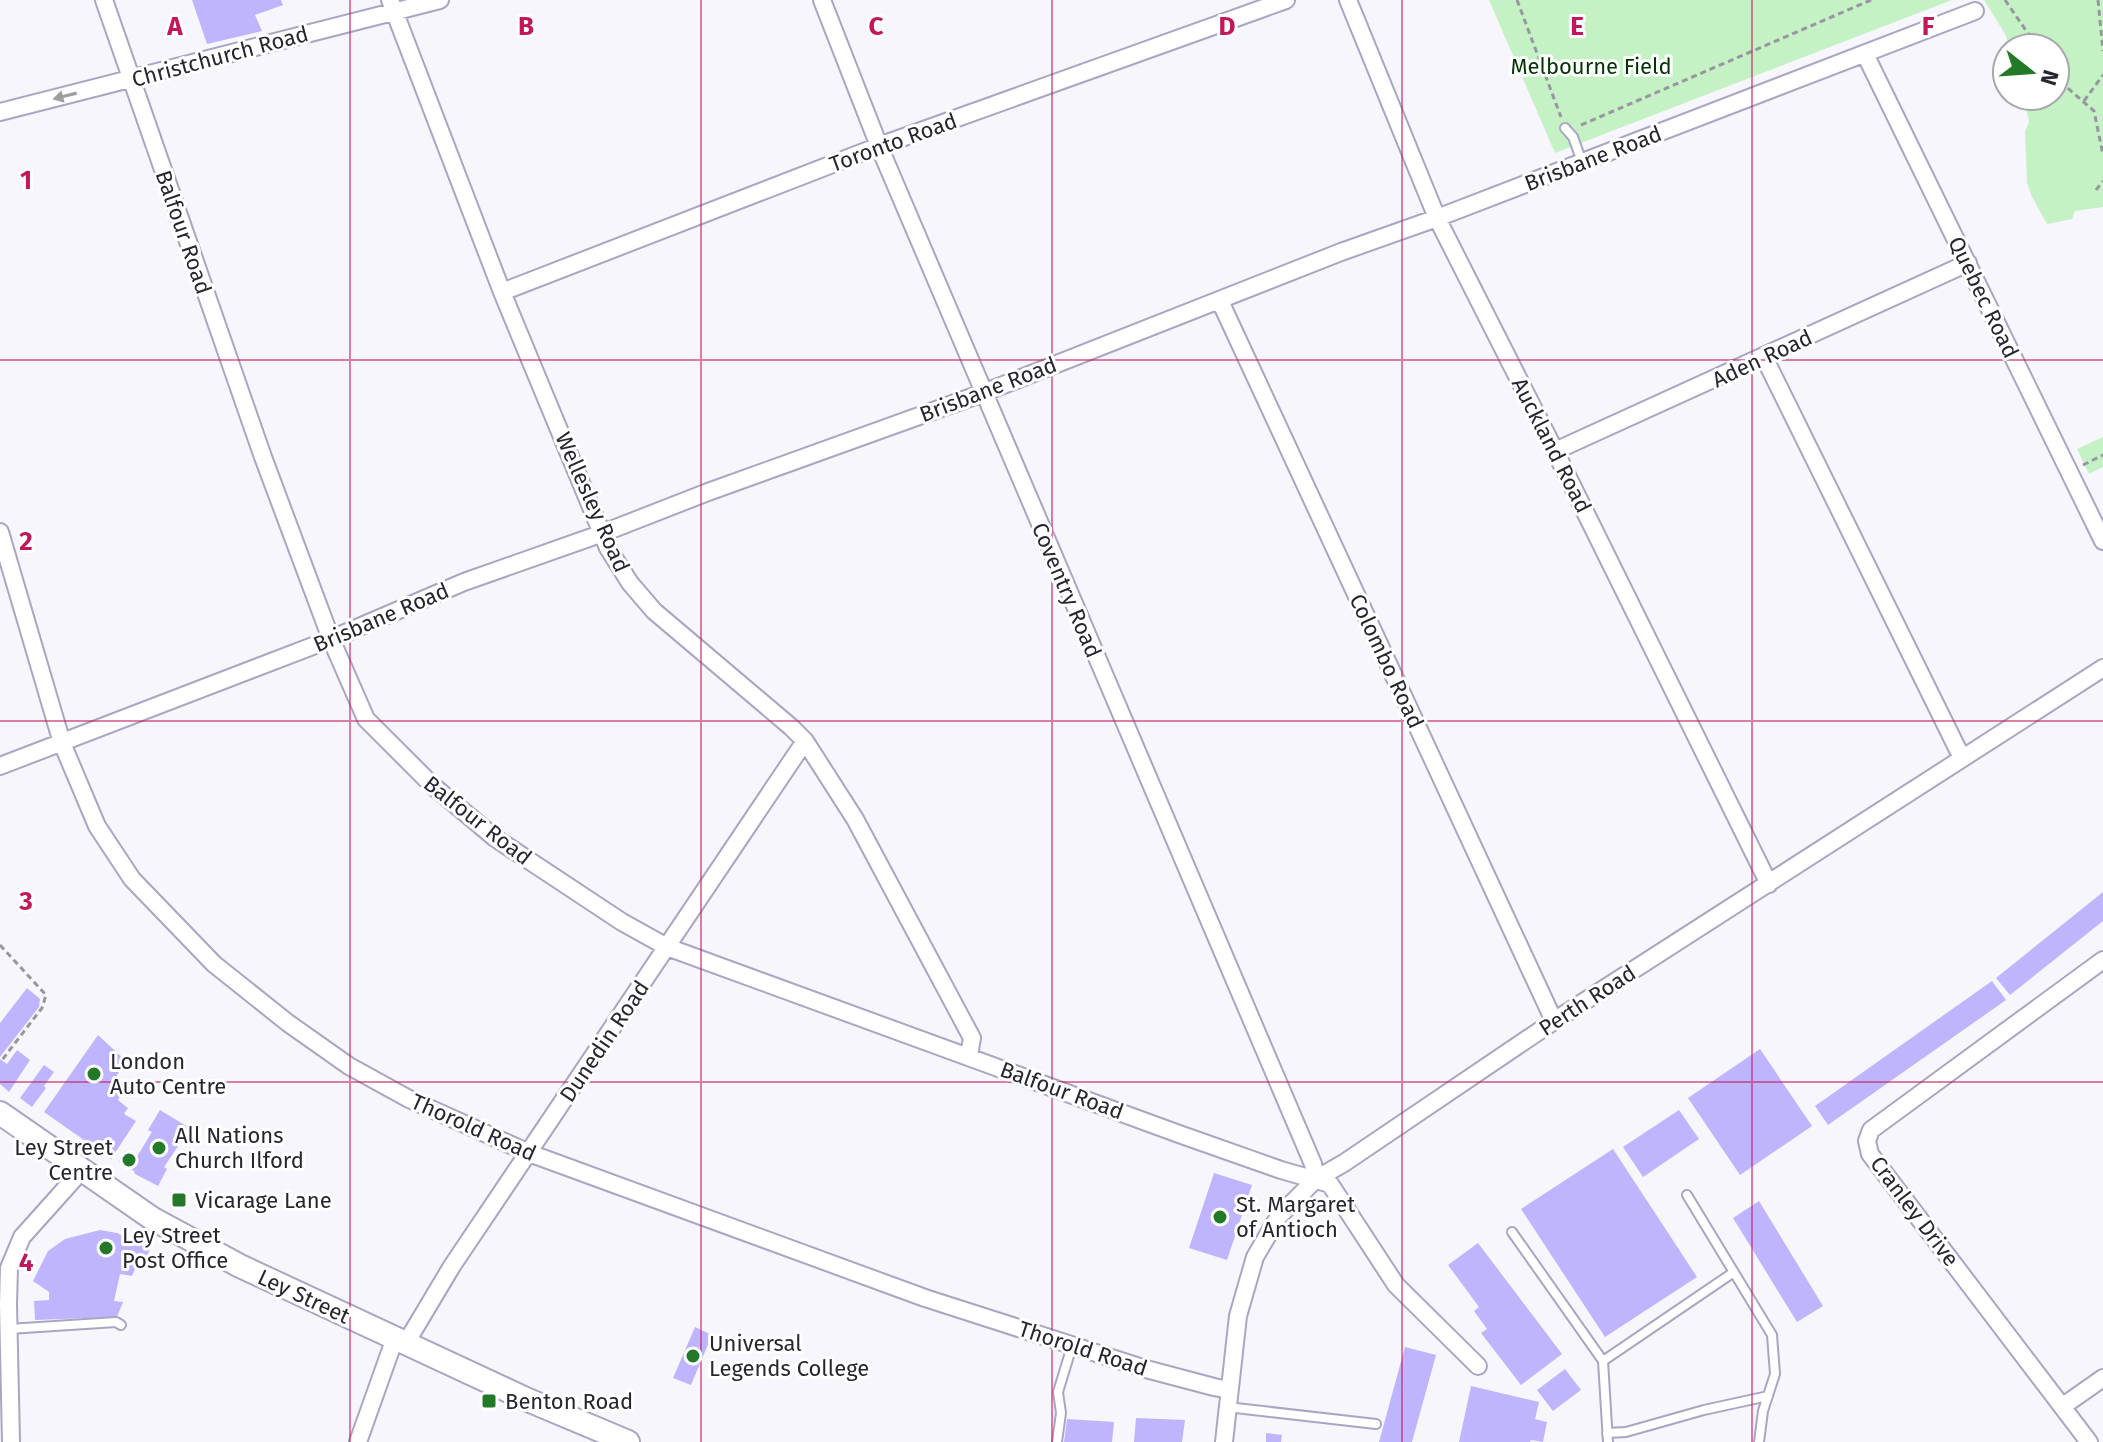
<svg xmlns="http://www.w3.org/2000/svg" width="2103" height="1442" font-family="'Fira Sans',sans-serif">
	<style>
		.green { fill: #c5f2c4 }
		.building { fill: #bfb5fe }
		.lines { fill: none; stroke-linecap: round; stroke-linejoin: round }
		.lane-casing { stroke: #a8a6c2; stroke-width: 12 }
		.street-casing { stroke: #a8a6c2; stroke-width: 20 }
		.secondary-casing { stroke: #a8a6c2; stroke-width: 26 }
		.path { stroke: #98979f; stroke-width: 3; stroke-dasharray: 6 4; stroke-linecap: butt }
		.lane { stroke: #fff; stroke-width: 8 }
		.street { stroke: #fff; stroke-width: 16 }
		.secondary { stroke: #fff; stroke-width: 22 }
		.oneway { fill: #9d9da2 }
		.grid { fill: none; stroke: #c2185b; stroke-width: 2; stroke-opacity: 0.55 }
		.poi-dot { fill: #227927; stroke: #fff; stroke-width: 3 }
		.labels { text-anchor: middle; stroke-width: 6; stroke-linejoin: round; paint-order: stroke }
		.street-label { font-size: 22px; fill: #262530; stroke: #fff }
		.park-label { font-size: 22px; fill: #003503; stroke: #fff }
		.poi-label { font-size: 22px; fill: #262530; stroke: #fff; text-anchor: start }
		.grid-label { font-size: 26px; text-anchor: middle; font-weight: bold; fill: #c2185b; stroke: #fff; stroke-width: 6; stroke-linejoin: round; paint-order: stroke }
	</style>
	<rect width="100%" height="100%" fill="#f7f6fc"/>
	<path class="green" d="M1489,0h463l-397,153z
		M1984,0h119v207l-28,4 -3,8 -25,5 -15,-27 -5,-14 -2,-52 4,-9 -5,-26h31v-48h-45l-5,-14z
		M2103,437v30l-14,7 -12,-25z"/>
	<path class="building" d="M192,0h89l2,5 -28,10 7,16 -55,13z
		M2103,892v29l-93,74 -14,-17z
		M1992,981l14,19 -178,125 -13,-19z
		M27,988l13,11 -1,8 -39,50v-34z
		M98,1035l28,26 -17,27 11,8 -2,4 10,8 -4,6 12,7 -25,38 -67,-47z
		M1760,1049l52,77 -72,49 -52,-77z
		M17,1050l13,10 -21,32 -9,-8v-25l7,5z
		M44,1065l10,7 -10,14 2,2 -14,19 -12,-9z
		M160,1110l28,17 -5,8 2,1 -21,31 3,2 -9,17 -23,-12 -1,-3 -15,-10 6,-10 11,7 16,-26 -4,-2z
		M1679,1110l20,29 -56,38 -20,-30z
		M1613,1149l84,128 -92,60 -84,-128z
		M1214,1173l38,12 -25,75 -38,-12z
		M1759,1201l64,105 -26,16 -64,-104z
		M100,1230l17,3 33,16 -10,21 -5,-1 -3,7 -12,-2 -6,27 9,1 -6,15 -82,3 -1,-19 15,-1v-8l-16,-11 15,-30 17,-12z
		M1478,1243l84,111 -41,31 -40,-52 6,-4 -13,-18 5,-4 -31,-42z
		M695,1327l17,8 -21,50 -18,-7z
		M1405,1347l31,8 -24,87h-33z
		M1565,1369l16,21 -28,21 -16,-21z
		M1471,1386l68,16 -4,17 12,3 -4,20 -12,-2 -1,2h-71z
		M1136,1418l49,2 -3,22h-48z
		M1067,1419l47,3 -2,20h-48z
		M1266,1433l16,2 -1,7h-15z"/>
	<g class="lines">
		<defs>
			<path id="lane" d="M1565,128l8,9 9,25
				M1687,1195l85,140 3,39 -12,37 -4,31
				M1512,1232l91,129 5,81
				M9,1329l107,-7 5,3
				M1603,1361l131,-89
				M1227,1407l149,17
				M1607,1433l19,-1 78,-22 64,-14
				M1057,1442l4,-29 -3,-21 14,-46"/>
			<path id="street" d="M104,0l159,457 68,182 35,80 66,66 63,53 127,84 45,25 512,187 102,36 49,14 66,101 82,81
				M390,0l112,292 106,256 22,35 24,28 137,116 14,14 50,78 117,219 -3,18
				M822,0l57,146 434,1018 3,15
				M1348,0l89,218 118,233 214,433
				M1865,54l238,487
				M0,112l440,-112
				M502,292l377,-146 407,-146
				M1220,301l334,720
				M1764,357l198,401
				M1555,451l413,-188
				M0,532l62,211 35,83 35,53 82,85 74,59 61,43 60,33 120,54 396,145 221,71 68,18 15,3
				M0,766l331,-127 133,-57 139,-49 105,-41 275,-99 358,-141 96,-34 538,-207
				M406,1343l46,-77 353,-525
				M2063,1406l40,-28
				M11,1442l-3,-138 1,-36 13,-31 60,-67
				M358,1442l37,-104
				M1224,1442l14,-126 17,-59 24,-41 37,-37 28,-16 210,-142 549,-353
				M2089,1442l-219,-288 -3,-13 4,-11 232,-170"/>
			<path id="secondary" d="M0,1113l153,106 87,47 288,134 100,42"/>
		</defs>
		<use href="#lane" class="lane-casing"/>
		<use href="#street" class="street-casing"/>
		<use href="#secondary" class="secondary-casing"/>
		<path class="path" d="M1517,0l44,117
			M2005,0l33,48
			M2098,0l5,51
			M2055,73l8,11 31,27 9,44
			M2084,101l19,-26
			M1581,125l290,-125
			M2096,190l7,-9
			M2083,465l20,-10
			M0,945l46,50 -4,13 -40,52"/>
		<use href="#lane" class="lane"/>
		<use href="#street" class="street"/>
		<use href="#secondary" class="secondary"/>
	</g>
	<defs><path id="oneway-solid" d="M-6-.8H1V-3.2L6.5 0L1 3.2V.8H-6Z" transform="scale(2)"/></defs>
	<use class="oneway" href="#oneway-solid" transform="translate(65 96) rotate(166)"/>
	<path class="grid" d="M350,0v1442M701,0v1442M1052,0v1442M1402,0v1442M1752,0v1442M0,360h2103M0,721h2103M0,1082h2103"/>
	<g class="poi-dot">
		<circle cx="94" cy="1074" r="8"/>
		<circle cx="159" cy="1148" r="8"/>
		<circle cx="129" cy="1160" r="8"/>
		<rect x="171" y="1192" width="16" height="16" rx="4"/>
		<circle cx="1220" cy="1217" r="8"/>
		<circle cx="106" cy="1248" r="8"/>
		<circle cx="693" cy="1356" r="8"/>
		<rect x="481" y="1393" width="16" height="16" rx="4"/>
	</g>
	<g class="labels">
		<g class="street-label">
			<text transform="translate(220 56) rotate(-15)" y="8">Christchurch Road</text>
			<text transform="translate(893 142) rotate(-20)" y="8">Toronto Road</text>
			<text transform="translate(1593 158) rotate(-21)" y="8">Brisbane Road</text>
			<text transform="translate(184 232) rotate(71)" y="8">Balfour Road</text>
			<text transform="translate(1984 297) rotate(64)" y="8">Quebec Road</text>
			<text transform="translate(1762 358) rotate(-25)" y="8">Aden Road</text>
			<text transform="translate(988 389) rotate(-21)" y="8">Brisbane Road</text>
			<text transform="translate(1552 445) rotate(63)" y="8">Auckland Road</text>
			<text transform="translate(593 502) rotate(66)" y="8">Wellesley Road</text>
			<text transform="translate(1067 590) rotate(67)" y="8">Coventry Road</text>
			<text transform="translate(381 617) rotate(-23)" y="8">Brisbane Road</text>
			<text transform="translate(1387 661) rotate(65)" y="8">Colombo Road</text>
			<text transform="translate(478 820) rotate(38)" y="8">Balfour Road</text>
			<text transform="translate(1587 1000) rotate(-33)" y="8">Perth Road</text>
			<text transform="translate(604 1041) rotate(-56)" y="8">Dunedin Road</text>
			<text transform="translate(1062 1090) rotate(20)" y="8">Balfour Road</text>
			<text transform="translate(474 1127) rotate(24)" y="8">Thorold Road</text>
			<text transform="translate(1915 1211) rotate(53)" y="8">Cranley Drive</text>
			<text transform="translate(304 1296) rotate(25)" y="8">Ley Street</text>
			<text transform="translate(1083 1348) rotate(18)" y="8">Thorold Road</text>
		</g>
		<g class="park-label">
			<text x="1591" y="74">Melbourne Field</text>
		</g>
		<g class="poi-label">
			<text x="110" y="1069">London<tspan x="110" dy="25">Auto Centre</tspan></text>
			<text x="175" y="1143">All Nations<tspan x="175" dy="25">Church Ilford</tspan></text>
			<text x="113" y="1155" text-anchor="end">Ley Street<tspan x="113" dy="25">Centre</tspan></text>
			<text x="195" y="1208">Vicarage Lane</text>
			<text x="1236" y="1212">St. Margaret<tspan x="1236" dy="25">of Antioch</tspan></text>
			<text x="122" y="1243">Ley Street<tspan x="122" dy="25">Post Office</tspan></text>
			<text x="709" y="1351">Universal<tspan x="709" dy="25">Legends College</tspan></text>
			<text x="505" y="1409">Benton Road</text>
		</g>
	</g>
	<g class="grid-label">
		<text x="175" y="35">A</text>
		<text x="526" y="35">B</text>
		<text x="876" y="35">C</text>
		<text x="1227" y="35">D</text>
		<text x="1577" y="35">E</text>
		<text x="1928" y="35">F</text>
		<text x="26" y="189">1</text>
		<text x="26" y="550">2</text>
		<text x="26" y="910">3</text>
		<text x="26" y="1271">4</text>
	</g>
	<g transform="translate(2031 72) rotate(107)"><circle r="38" fill="#ffffff" stroke="#a8a8ac" stroke-width="2"/>
	<path d="M0-6L14 30L0 20L-14 30Z" fill="#227927"/>
	<text y="-12" font-size="22" font-weight="bold" text-anchor="middle" fill="#262530">N</text>
	</g>
</svg>
